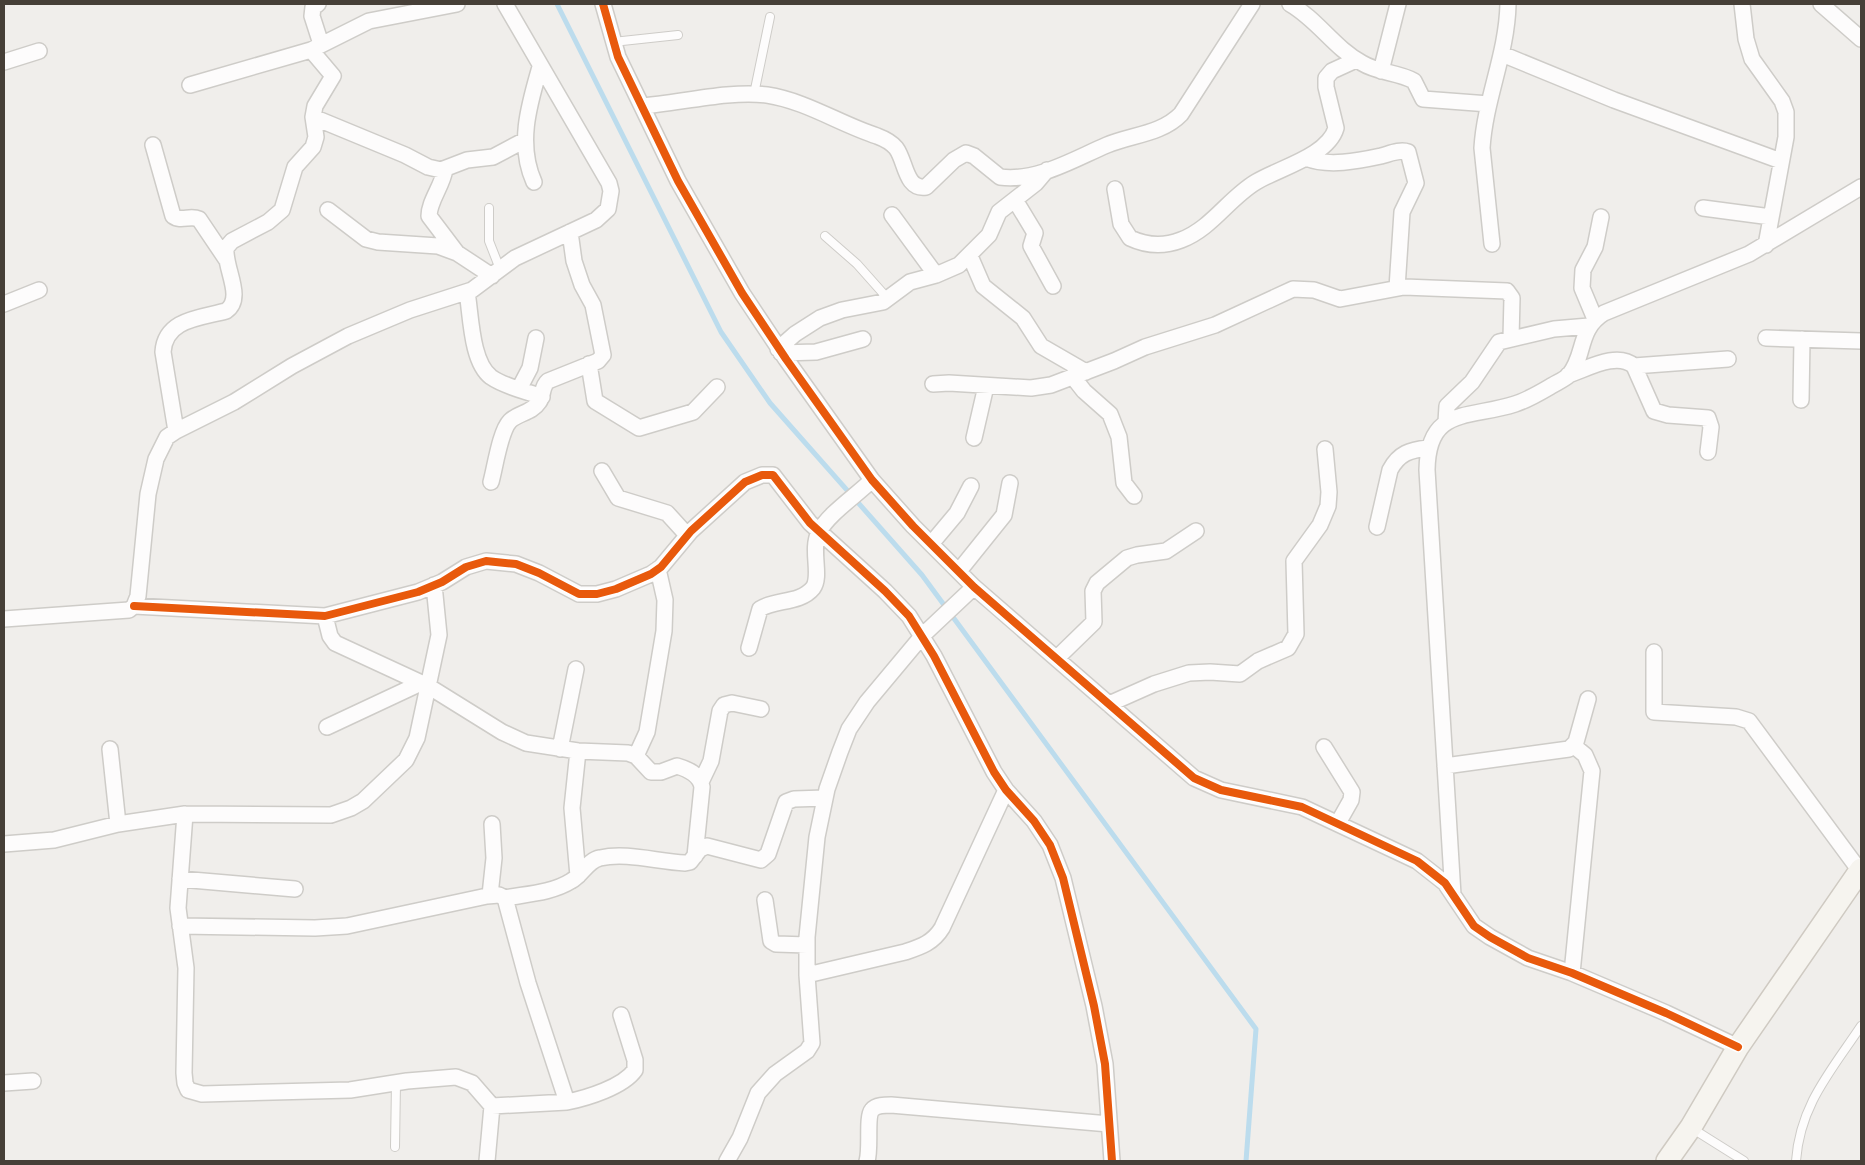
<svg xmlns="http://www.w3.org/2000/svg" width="1865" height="1165" font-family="'Fira Sans',sans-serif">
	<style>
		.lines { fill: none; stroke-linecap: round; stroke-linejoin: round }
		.stream { stroke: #bcdced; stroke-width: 5 }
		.lane-casing { stroke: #ceccc8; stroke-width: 10 }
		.street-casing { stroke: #ceccc8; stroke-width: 18 }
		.secondary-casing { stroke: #cfcac2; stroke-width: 24 }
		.lane { stroke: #fdfcfc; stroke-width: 8 }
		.street { stroke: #fdfcfc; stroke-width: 15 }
		.secondary { stroke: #f6f4ef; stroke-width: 21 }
		.cycleway-casing { stroke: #fff; stroke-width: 11 }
		.cycleway { stroke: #e8590c; stroke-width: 8 }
	</style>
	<rect width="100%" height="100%" fill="#f0eeeb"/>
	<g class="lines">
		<path class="stream" d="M557,4l164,328 49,71 152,172 334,454 -10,132"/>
		<defs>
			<path id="lane" d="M613,42l65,-7
				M754,94l16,-77
				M489,208v33l11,28
				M825,236l32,28 32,36
				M1693,1129l51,32
				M395,1147l1,-64
				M1796,1161c4,-56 35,-90 65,-135"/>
			<path id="street" d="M318,4l-5,3 -1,9 9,28
				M603,4l15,53 60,124 64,112 44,66 86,121 41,46 61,61 220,191 27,12 81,17 115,54 28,22 29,43 16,11 38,21 44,15 94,40 72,34
				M1290,4c28,16 44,44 72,59 16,10 36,9 52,18l9,18 66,5
				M1742,4l4,35 6,20 30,42 4,11v25l-20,108
				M1821,4l40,35
				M1502,54l112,46 167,61
				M4,62l35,-11
				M1381,71l17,-67
				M190,85l121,-35 58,-29 88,-17
				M642,106c38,-3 88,-16 125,-11 39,6 73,29 110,41 8,3 14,6 19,12 10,13 9,42 30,39l28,-27 12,-7 8,3 26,21c37,5 74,-18 107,-32 24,-10 55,-11 74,-31l71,-110
				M313,117l92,38 23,12 13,3 26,-10 26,-3 32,-17
				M153,145l20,71c8,6 17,-1 26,3l27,40
				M1306,158c22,9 52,3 75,-2 8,-2 19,-7 27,-4l8,31 -14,29 -5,76
				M445,169c-2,16 -16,32 -16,47l28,37
				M534,182c-17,-38 -5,-77 6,-115
				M1115,189l6,35 9,14c17,8 33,9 51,2 30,-11 48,-42 75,-58 23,-14 72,-26 80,-54l-10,-41v-9l6,-7 24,-11
				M1015,200l20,33 -4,13 22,40
				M1703,208l68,9
				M328,210l38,29 12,3 60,4 19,7 35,23
				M892,215l44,60
				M1492,244l-10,-96c3,-49 25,-94 26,-144
				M970,256l13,30 40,32 18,28 45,26
				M467,292c4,23 4,70 24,85 14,10 35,14 51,20
				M4,304l35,-14
				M1595,319l-13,-31 1,-18 12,-23 6,-30
				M1766,338l95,3
				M778,349l17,-15 25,-16 22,-8 41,-8 27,-20 26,-7 23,-10 30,-30 10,-23 37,-29 11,-13
				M781,353l35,-1 47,-13
				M589,364l6,37 44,27 54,-16 24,-25
				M1634,366l94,-7
				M1568,375c19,-6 49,-24 66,-9l20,45 14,4 40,3 3,9 -3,25
				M1073,377l11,14 26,23 9,23 5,46 10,13
				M933,384l16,-1 82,5 20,-3 63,-24 31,-14 70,-22 78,-36 21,1 26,9 64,-12 103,4 5,7 -1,40
				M519,389l11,-21 6,-30
				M1801,400l1,-61
				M1446,422l1,-16 25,-24 27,-40 55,-13 35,-3
				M176,431l-13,-79c2,-33 37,-34 63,-41 19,-13 -2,-43 0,-63l6,-7 36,-19 14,-12 13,-43 18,-20 3,-10 -3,-20 2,-11 18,-30 -22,-26
				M974,438l12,-52
				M602,471l16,27 49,15 20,22
				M491,482c4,-14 9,-51 19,-61 8,-8 22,-8 29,-19 5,-7 2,-15 9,-21l50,-20 5,-6 -10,-50 -11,-20 -8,-24 -4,-29
				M1377,527l13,-57c9,-17 20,-20 38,-22
				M931,544l26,-31 14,-27
				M959,571l45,-56 6,-32
				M134,606l191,10 93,-24 24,-10 24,-15 20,-6 30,3 23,9 40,21h18l19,-5 35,-15 10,-7 30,-36 54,-49 17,-7h11l37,48 75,68 24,25 25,40 60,116 12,18 28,31 16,24 13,33 31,128 11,58 7,97
				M325,616l5,20 5,7 93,43 74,46 24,11 52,8 50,2 8,3 15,16h10l16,-6c10,3 23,8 25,21l-7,69
				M4,619l125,-9 5,-4 4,-10 10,-102 8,-35 11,-22 9,-6 58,-29 58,-36 56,-30 62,-26 62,-20 43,-32 81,-38 12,-11 3,-18 -2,-8 -104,-179
				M749,648l11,-39c15,-10 40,-5 53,-21 9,-12 -3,-38 6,-56 9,-18 38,-37 53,-52
				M1654,652v60l82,5 13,4 111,150
				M1057,658l37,-36 -1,-31 4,-8 30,-25 10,-3 29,-4 30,-20
				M1109,704l45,-20 35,-11 21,-1 30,2 18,-13 30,-13 8,-14 -2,-73 26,-36 8,-19 1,-14 -4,-43
				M327,727l94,-44
				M1324,747l28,45 -1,8 -13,23
				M110,749l8,75
				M560,749l16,-80
				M578,751l-6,57 6,68
				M636,756l11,-24 17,-101 1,-31 -7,-31
				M1445,766l124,-17 7,-7 12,-43
				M701,782l10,-21 9,-50 4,-6 8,-2 29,6
				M185,814l-7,94 8,60 -2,105 1,10 3,7 14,4 148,-4 57,-9 49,-4 16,6 20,23 -5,55
				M4,844l50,-4 64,-16 67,-10 146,1 20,-7 12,-7 43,-41 11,-22 22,-103 -5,-50
				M180,879l115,10
				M490,895l4,-37 -2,-34
				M1453,895l-26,-425c1,-64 42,-51 88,-66 13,-4 26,-12 38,-19 5,-3 12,-6 16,-10 17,-20 8,-45 35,-62l145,-59 112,-67
				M505,898l23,85 39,119c20,-4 56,-15 68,-32v-10l-14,-45
				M765,900l6,41 5,3 31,1
				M180,926l135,2 32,-2 140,-30 12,-1 6,3c21,-4 47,-5 66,-17 11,-6 17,-21 29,-23 27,-6 58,4 85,5l5,-1 10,-13 7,-3 54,14 7,-6 18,-52 8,-3 31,-1
				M1572,973l20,-202 -7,-16 -11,-9
				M807,975l98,-23c15,-5 28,-9 37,-24l64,-138
				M4,1083l29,-2
				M492,1106l75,-4
				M727,1161l13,-23 18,-45 17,-19 32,-23 5,-8 -5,-68v-38l10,-100 10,-48 13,-37 9,-23 18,-27 56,-67 51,-48
				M867,1161c4,-12 -1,-44 5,-51 4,-5 13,-5 19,-5l218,19"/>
			<path id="secondary" d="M1667,1161l24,-34 47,-80 123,-178"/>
		</defs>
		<use href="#lane" class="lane-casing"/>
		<use href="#street" class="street-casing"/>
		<use href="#secondary" class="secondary-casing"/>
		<use href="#lane" class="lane"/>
		<use href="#street" class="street"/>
		<use href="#secondary" class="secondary"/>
		<defs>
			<path id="cycleway" d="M603,4l15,53 60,124 64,112 44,66 86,121 41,46 61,61 220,191 27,12 81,17 115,54 28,22 29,43 16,11 38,21 44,15 94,40 72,34
				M134,606l191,10 93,-24 24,-10 24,-15 20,-6 30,3 23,9 40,21h18l19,-5 35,-15 10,-7 30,-36 54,-49 17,-7h11l37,48 75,68 24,25 25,40 60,116 12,18 28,31 16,24 13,33 31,128 11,58 7,97"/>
		</defs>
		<use href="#cycleway" class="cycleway-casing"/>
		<use href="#cycleway" class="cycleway"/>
	</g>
	<rect width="1865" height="1165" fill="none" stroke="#463f37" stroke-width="10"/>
</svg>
